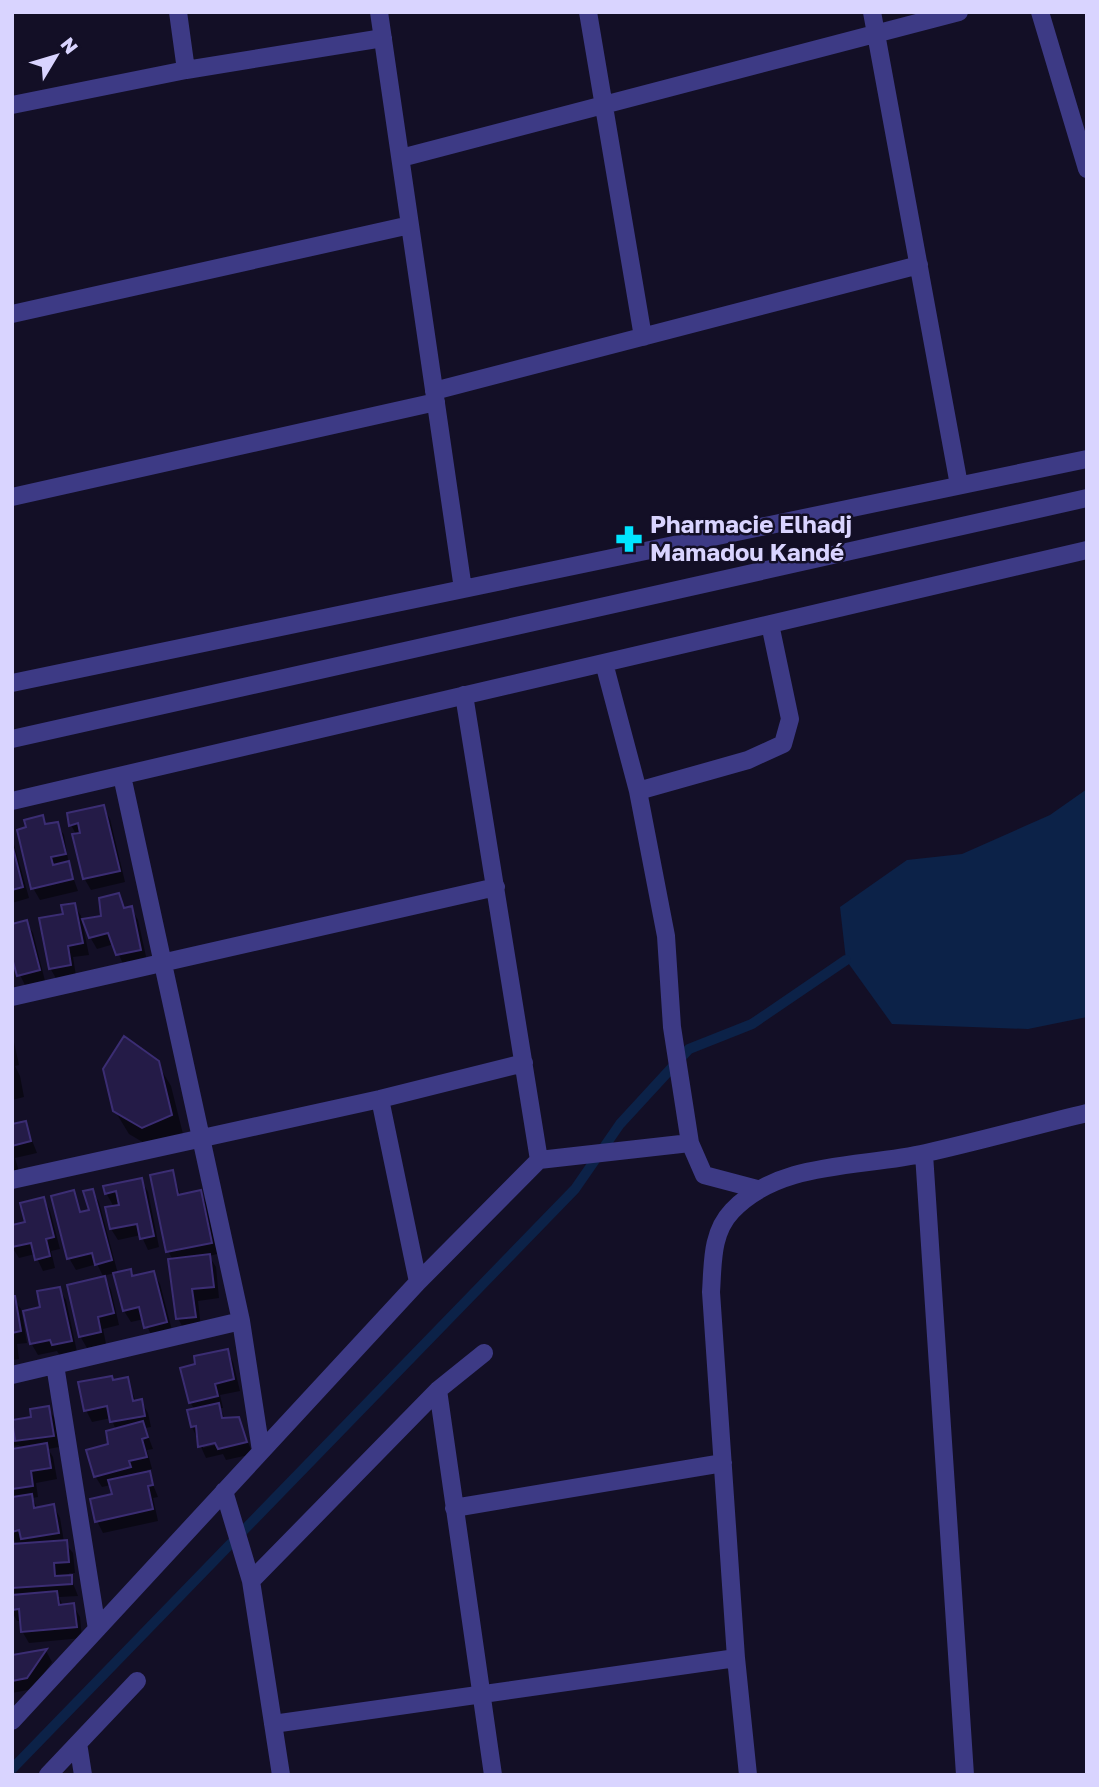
<svg xmlns="http://www.w3.org/2000/svg" width="1099" height="1787" font-family="'Golos Text',sans-serif">
	<style>
		.water { fill: #0c2248 }
		.shadow { fill: #0007; fill-rule: evenodd }
		.lines { fill: none; stroke-linecap: round; stroke-linejoin: round }
		.stream { stroke: #0c2248; stroke-width: 10 }
		.building { fill: #241b47; stroke: #3b2d73; stroke-width: 2 }
		.minor { stroke: #3d3a85; stroke-width: 18 }
		.labels { text-anchor: middle; stroke-width: 5; stroke-linejoin: round; paint-order: stroke }
		.poi-label { font-size: 24px; font-weight: bold; fill: #d9d4ff; stroke: #130f26; text-anchor: start }
	</style>
	<rect width="100%" height="100%" fill="#130f26"/>
	<path class="water" d="M1087,789v228l-59,12 -136,-5 -46,-64 -6,-53 67,-47 55,-6 88,-39z"/>
	<path class="shadow" d="M103,807l7,12 15,63 -34,8 -7,-12 -7,-42 -6,-11z
		M42,817l5,9 10,-2 7,11 5,31 9,25 -38,9 -7,-12 -5,-60z
		M12,837l17,61 -17,5z
		M119,895l7,14 5,-1 7,12 9,41 -23,5 -10,-22 -17,5 -7,-12z
		M74,905l7,11 8,39 -16,2 3,19 -19,4 -7,-12 15,-53z
		M26,922l7,11 12,48 -19,6 -9,-18 -5,2v-45z
		M12,1033l7,32 -4,1 5,10 4,21 -12,3z
		M157,1063l14,23 13,52 -28,12 -27,-16 -14,-23z
		M25,1123l12,30 -22,5 5,17 -8,3v-52z
		M172,1172l9,24 19,-4 7,12 10,50 -8,2 7,11 3,31 -21,3 3,27 -17,2 -6,-12 -5,-58 -5,-9z
		M141,1180l7,12 11,55 -11,3 -7,-15 -23,5 -7,-11 3,-22 -8,-14z
		M92,1191l7,11 19,72 12,-3 3,6 20,-4 7,11 13,50 -20,5 -9,-20 -13,3 -7,-11 -10,-38 -11,3 -6,-12 -21,6 -7,-12 4,-66 9,22 9,-3z
		M44,1199l6,12 10,38 -9,2 4,17 -12,3 -8,-17 -16,4 -7,-11v-20l15,-4z
		M105,1278l6,12 8,35 -16,4 3,15 -19,4 -7,-12z
		M59,1289l7,11 11,52 -17,4 -3,-5 -19,4 -7,-12 11,-35z
		M12,1298l9,11 6,34 -10,1 2,15 -7,1z
		M227,1351l6,11 7,29 -20,4 3,13h-3l5,11h13l15,35 -27,6 -3,-6 -17,4 -14,-31 3,-17 -5,-8 7,-36zM223,1440l1,3 -21,5v-3z
		M127,1379l9,23 5,-1 7,12 3,14 -6,1 8,21 -6,1 5,19 -5,1 11,27 -5,1 5,23 -55,12 -6,-12 17,-25 -3,-11 -9,2 -7,-11 21,-46 -5,-12 -19,4 -6,-12 28,-28z
		M48,1408l7,11 4,28 -11,2 5,8 4,22 -21,4 2,14 -6,1 6,11 16,-3 6,12 4,24 9,11 2,20h-6l9,23 -19,1 4,9 10,-1 7,12 2,21 -53,5 -7,-12v-10h-5l-5,-9v-16h3l-3,-5v-46h5l-5,-8v-87l10,-1 -3,-4 -7,1v-24l21,-3z
		M46,1651l6,11 -19,27 -21,4v-36z"/>
	<g class="lines">
		<path class="stream" d="M12,1769l563,-580 45,-65 69,-75 63,-25 94,-64"/>
	</g>
	<path class="building" d="M104,805l16,66 -37,8 -11,-45 8,-1 -2,-10 -9,3 -2,-13z
		M43,815l2,9 13,-2 8,32 -15,3 2,8 16,-4 4,18 -42,10 -14,-59 9,-3 -2,-7z
		M12,844l11,43 -11,3z
		M119,893l5,15 8,-2 9,44 -25,5 -8,-22 -19,5 -7,-19 19,-3 -2,-18z
		M75,903l8,40 -15,3 3,19 -22,4 -10,-51 24,-4 -2,-9z
		M27,920l13,50 -23,6 -5,-18v-34z
		M124,1036l35,25 13,54 -30,13 -29,-17 -10,-42z
		M26,1121l5,20 -19,5v-22z
		M173,1170l5,25 23,-5 11,53 -46,9 -16,-77z
		M142,1178l12,58 -14,3 -3,-15 -27,5 -5,-22 14,-2 -3,-14 -11,3 -2,-8z
		M93,1189l19,71 -17,5 -3,-12 -25,6 -16,-63 23,-6 6,22 9,-2 -6,-19z
		M44,1197l10,40 -8,2 4,17 -15,4 -4,-17 -19,4v-22l13,-3 -5,-19z
		M210,1254l4,33 -22,2 4,28 -20,2 -8,-60z
		M131,1269l1,7 22,-5 13,51 -23,6 -5,-21 -16,4 -10,-38z
		M105,1276l9,37 -16,4 3,15 -22,5 -12,-52z
		M60,1287l12,54 -20,4 -2,-5 -20,4 -7,-33 17,-4 -3,-16z
		M12,1296h3l6,35 -9,2z
		M228,1349l6,30 -19,5 3,12 -29,7 -9,-35 15,-4 -1,-8z
		M112,1376l1,4 15,-3 5,24 9,-2 3,17 -35,6 -3,-16 -23,5 -6,-29z
		M219,1403l3,15 17,-1 8,25 -29,7 -3,-6 -17,4 -2,-21 -5,1 -4,-17z
		M49,1406l5,30 -39,5 -3,-21 19,-3 -1,-8z
		M143,1421l5,16 -6,2 5,18 -18,4 2,6 -37,10 -8,-27 22,-6 -2,-13z
		M47,1443l4,25 -20,3 2,15 -21,3v-40z
		M150,1471l3,14 -5,1 5,23 -58,13 -5,-23 22,-5 -4,-14z
		M32,1494l2,14 20,-4 5,29 -38,6 -2,-9 -7,2v-35z
		M67,1540l2,22 -15,1 1,13 17,-1v9l-60,4v-44z
		M57,1591l2,14 15,-2 3,24 -56,5 -2,-23 -7,1v-15z
		M47,1649l-20,29 -15,3v-26z"/>
	<g class="lines">
		<path class="minor" d="M178,12l8,58
			M379,12l84,577
			M588,12l55,325
			M872,12l87,473
			M1040,12l47,157
			M12,105l174,-35 197,-32
			M401,158l558,-146
			M12,314l398,-89
			M434,391l485,-126
			M12,497l424,-95
			M604,663l34,128
			M12,683l1075,-224
			M464,695l75,465
			M12,739l1075,-241
			M122,776l119,545 20,130
			M12,801l1075,-251
			M12,997l484,-110
			M380,1099l38,183
			M690,1143l-18,-116 -6,-91 -28,-145 110,-31 35,-16 7,-25 -20,-95
			M924,1154l41,621
			M12,1180l368,-81 144,-36
			M55,1365l42,264
			M12,1375l229,-54
			M438,1390l55,385
			M224,1491l27,90 30,194
			M454,1508l269,-45
			M251,1581l187,-191 46,-37
			M12,1721l406,-439 121,-122 151,-17 14,32 53,14
			M273,1724l463,-66
			M78,1743l5,32
			M48,1775l89,-94
			M748,1775l-12,-117 -25,-366c2,-28 0,-59 21,-81 48,-51 130,-43 194,-58 54,-12 107,-27 161,-40"/>
	</g>
	<defs>
		<symbol id="pharmacy-bare" viewBox="-9 -9 18 18"><path d="M-2-6h4v4h4v4h-4v4h-4v-4h-4v-4h4Z" fill="#00e5ff" stroke="#130f26" stroke-width="2.5" paint-order="stroke"/></symbol>
	</defs>
	<g fill-rule="evenodd">
		<use href="#pharmacy-bare" x="610" y="520" width="38" height="38"/>
	</g>
	<g class="labels">
		<g class="poi-label">
			<text x="650" y="533">Pharmacie Elhadj<tspan x="650" dy="28">Mamadou Kandé</tspan></text>
		</g>
	</g>
	<rect width="1099" height="1787" fill="none" stroke="#d9d4ff" stroke-width="28"/>
	<g transform="translate(56 56) rotate(52)" stroke="#130f26" stroke-width="5" paint-order="stroke">
	<path d="M0-5L12 26L0 18L-12 26Z" fill="#d9d4ff"/>
	<text y="-10" font-size="19" font-weight="bold" text-anchor="middle" fill="#d9d4ff">N</text>
	</g>
</svg>
